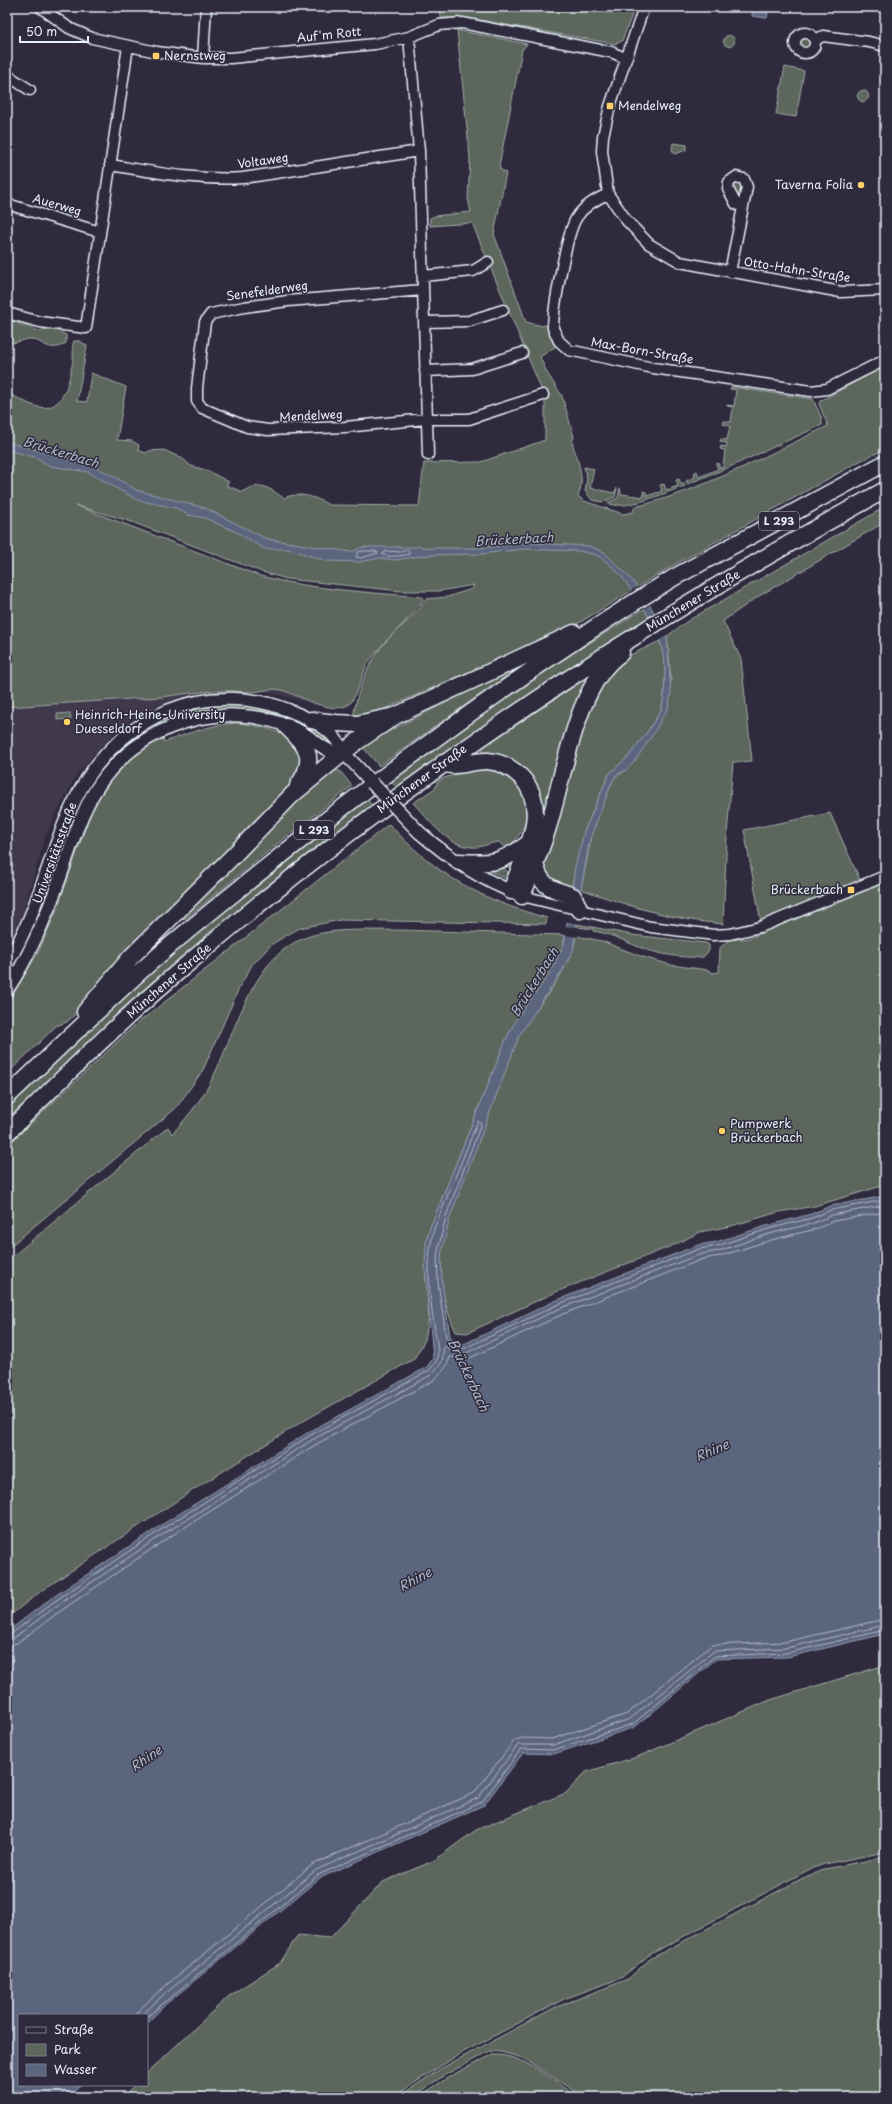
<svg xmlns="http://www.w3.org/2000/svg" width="892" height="2104" font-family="'Playpen Sans',sans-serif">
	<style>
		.built { fill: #40374c }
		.green { fill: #5c665b; stroke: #a2acaa }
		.water { fill: #5b657e; stroke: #939daf }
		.pier { fill: #2f2a3d }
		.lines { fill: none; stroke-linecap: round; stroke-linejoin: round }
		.shore { stroke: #b0b9c7; stroke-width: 1 }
		.minor-casing { stroke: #e8f1f8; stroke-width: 13 }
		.tertiary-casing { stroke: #e8f1f8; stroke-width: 15 }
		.trunk-casing { stroke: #e8f1f8; stroke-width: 19 }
		.minor { stroke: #2f2a3d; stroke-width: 10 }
		.tertiary { stroke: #2f2a3d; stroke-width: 12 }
		.trunk { stroke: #2f2a3d; stroke-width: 16 }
		.tertiary-bridge-casing { stroke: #e8f1f8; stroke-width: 15; stroke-linecap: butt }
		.tertiary-bridge { stroke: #2f2a3d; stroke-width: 12 }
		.poi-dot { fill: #ffd166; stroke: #2f2a3d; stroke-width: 1.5 }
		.labels { text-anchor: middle; stroke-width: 3; stroke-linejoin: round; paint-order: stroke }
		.shield { fill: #2f2a3d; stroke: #b0b5c0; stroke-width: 1 }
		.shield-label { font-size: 11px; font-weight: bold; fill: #e8f1f8 }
		.street-label { font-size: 12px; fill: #e8f1f8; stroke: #2f2a3d }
		.poi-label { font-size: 12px; fill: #e8f1f8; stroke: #2f2a3d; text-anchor: start }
		.water-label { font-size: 13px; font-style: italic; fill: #b0b9c7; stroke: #2f2a3d }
	</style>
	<rect width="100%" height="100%" fill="#2f2a3d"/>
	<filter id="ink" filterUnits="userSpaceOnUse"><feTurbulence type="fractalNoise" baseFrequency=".025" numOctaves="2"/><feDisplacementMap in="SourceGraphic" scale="8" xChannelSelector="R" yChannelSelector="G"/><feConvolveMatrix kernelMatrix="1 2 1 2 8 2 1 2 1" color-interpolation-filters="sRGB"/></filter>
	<g filter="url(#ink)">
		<path class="built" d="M7,489l22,13h37l194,74 26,7 136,14 1,3 -9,12 -24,23 -22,28 -18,44 -32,-1 -52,-15 -44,-2 -50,11 -35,16 -19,13 -41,45 -30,58 -30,100 -10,18z"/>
		<path class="green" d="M440,7h195l-13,34 -7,3 -147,-26h-27z
			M457,30l70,14 -5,6 -23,116 2,4 5,3 -12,61 32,88 17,4 5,-3 2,14 6,9 -16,11 7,16 15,23 12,41 -2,5c5,17 14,36 6,54l6,5 39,13 10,-2 2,-5c68,-17 130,-51 193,-81l-9,-22 1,-3 65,-35v83l-25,12 -193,108 -88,54 -215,95h-11c5,-31 16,-60 39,-83 12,-12 26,-21 34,-36l21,-2 25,-8 2,-4 -35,6h-39l-113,-12 -25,-7 -133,-51 -54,-16 185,71c53,14 108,16 162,21l1,3c-13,21 -38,38 -54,61 -7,11 -12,37 -20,43 -15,12 -50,-8 -64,-13 -11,-4 -21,0 -32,1 -10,0 -21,-2 -31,-1 -20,0 -40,3 -60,6l-155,10v-314c10,4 20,11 31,14 27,6 32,-29 35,-48 1,-6 -2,-11 1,-18h6l7,5 -10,55 10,1 4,-29 35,14 -9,53 15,1 7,4 -1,5 8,3 3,-2 15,-1 19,9 8,7 15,4 23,12 -3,3 16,7c19,-12 26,-4 42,6 16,-7 31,-1 45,7l90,1 5,-43 57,-1 64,-22v-42l-73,-175 -42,3v-8l5,-2 36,-4 -3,-13 2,-41z
			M723.5 41a5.5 5.5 0 1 1 11 0a5.5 5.5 0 1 1-11 0Z
			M799.5 43a5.5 5.5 0 1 1 11 0a5.5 5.5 0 1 1-11 0Z
			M785,67l19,4 -8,46 -20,-3z
			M857.5 96a5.5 5.5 0 1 1 11 0a5.5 5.5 0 1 1-11 0Z
			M673,143l14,2 -1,5 -11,4 -3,-4z
			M733,181l11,3 -5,18 -9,-17z
			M7,319l31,12 18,-1 10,5v8c-17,12 -26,-5 -37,-4 -7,1 -12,4 -19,4l1,-6 -4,-4z
			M731,387l82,12 9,20v6l-97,44 -38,15 -1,-3 9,-4 -1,-4 3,-2 2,6 19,-8 -2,-5 2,-1 2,5 3,-1 2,-17 -5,-1 1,-3 5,1 1,-4 -7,-1 1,-3 6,1 3,-14 -7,-2 1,-3 7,1 2,-15 -6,-1v-1l7,1 2,-16 -6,-1z
			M584,467l10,2 -4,19 24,5 3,-5 -2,9 -12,5 -11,-2 -7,-9 2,-13z
			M679,479l2,5h3l1,2c-19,6 -60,26 -78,17l11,-5 2,-10 1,6 23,3 -1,-6 3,1 1,4 15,-5 -2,-6 4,-1 2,6 12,-4 -2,-6z
			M885,507v15l-126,74 -36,25 18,38 11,102 -19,1 -6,73 -4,89c-50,-4 -95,-18 -142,-35l12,-61 21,-50 12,-8 42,-62 3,-28 -4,-44 22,-16z
			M644,609l6,9 -128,82 -125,88 -8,-9 168,-116z
			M660,641l4,16 1,18 -1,23 -3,12 -13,21 -20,26 -19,17 -25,58 -12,54 -19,-6 -4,-5 -5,1 -2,-8 49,-171 31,-38z
			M525,663l-146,103 -18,-21z
			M588,677l-10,22 -33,119 -4,-2v-13l-57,-48 -2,-7z
			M226,704c43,2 66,11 101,34l-4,4 -10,-7 -102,-24 -101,54 -72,157 -3,1 31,-91 31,-62 32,-32 28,-17 33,-12z
			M70,713l1,6 -14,1v-6z
			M238,723c24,3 62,9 64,40 1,4 -2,10 -4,15l-214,228 -17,16 -11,4 -49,48v-70l32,-53 18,-42 36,-103 20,-31 12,-13 24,-18 14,-5 1,3c25,-9 48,-18 74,-19z
			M475,769c50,0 71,48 31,80l-7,-7c-10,1 -18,6 -27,5 -26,-1 -43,-28 -59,-44l22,-15 3,-7 6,-3z
			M332,770l8,1 12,15 -86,67 -81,66 -4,-2 142,-144z
			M366,798l6,7 -90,70 -81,68 -194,180v-15l131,-125 96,-83z
			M830,813l30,67 -99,42 -17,-92z
			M389,824c47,51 92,76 158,94l-1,6 -206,-4 -40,8 -13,7 -15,9 -20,21 -12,21 -37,84 -27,38 -169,141v-103l126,-119z
			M502,866l10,11 -1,4 -23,-11z
			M885,883v302l-70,21 -36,6 -48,14 -31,6 -26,13 -118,47 -89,41 -11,-1c-11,-23 -17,-51 -15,-77 3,-40 25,-80 39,-117 12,-32 23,-73 39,-102 19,-33 50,-62 57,-100l26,5 38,15 31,9 37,5 5,3 6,-1 1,-24 8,-8 21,-2z
			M577,924l55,11 74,8 3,2v6l-6,6c-22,1 -43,-2 -64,-10 -15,-6 -30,-14 -46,-16v-2l-16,-2z
			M400,930l165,5c-5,36 -41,70 -58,102l-77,191 -5,39 4,51 -4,22 -11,19 -114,64 -107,67 -152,101 -34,27v-357l161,-134 4,7c13,-14 27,-31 37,-49 25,-45 40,-126 95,-147 29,-11 65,-7 96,-8z
			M885,1665v187l-60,12 -15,5 -161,86 -28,23 -57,21 -106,56 -65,42h-270l11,-12h13v-12l82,-77 51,-33 18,-28 32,3 53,-56 50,-21 43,-31 90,-37 20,-21 51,-15 133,-57z
			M885,1857v240h-302l-60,-39 -22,-6 -11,-1 -45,24 -34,22h-13l44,-29 112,-60 74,-29 22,-20 153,-81 22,-9z
			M492,2055c31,-2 61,26 85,42h-159l34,-22z"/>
		<path class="water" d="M753,7h16l-2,11 -15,-2z
			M7,442l84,23 26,13 19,12 69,18 60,30 8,2 78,12 12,-5h53l1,-1 11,2h51l52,-5 58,3 15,6 28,28 18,25 17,31 4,57 -3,15 -15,26 -18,27 -9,9 -10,5 -4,7 -22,57 -9,50 -8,62 -11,20 -43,65 -69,181 -9,38 1,26 8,55 6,7 8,1 93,-44 141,-55 18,-3 50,-16 45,-12 19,-8 55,-10v438l-97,23 -72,2 -81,68 -81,27 -31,-1 -39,52 -164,73 -154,126 -19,19v-8h-128v70h62l-13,12h-61v-465l43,-33 110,-73 147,-93 120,-66 6,-9 -8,-91 1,-25 4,-14 77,-191 10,-19 31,-42 16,-32 11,-77 9,-35 25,-58 19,-17 20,-26 13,-21 3,-12 1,-32 -4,-22 -11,-26 -28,-41 -10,-11 -15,-11 -18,-4 -55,-2 -43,5 -53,1 -33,5 -14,-2 -22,4 -32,-1 -39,-12h-23l-29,-17 -31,-14 -17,-3 -12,-7 -39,-8 -49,-28 -38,-6 -15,-9 -28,-7z"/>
		<path class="pier" d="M639,586l13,18 -10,6 -13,-18z
			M657,613l12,21 -11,7 -10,-22z
			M570,886l13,4 -4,34 -15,-3z
			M563,926l16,1 -1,10 -15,-2z"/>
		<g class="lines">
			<path class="shore" d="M406,550l3,1v3c-7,2 -21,4 -27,0l4,-3 15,1z
				M364,551h12l2,2 -17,5 -5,-1 2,-5z
				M7,1635l4,-1 41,-31 110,-74 147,-93 121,-66 7,-10 1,-10c-6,-40 -15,-81 -4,-121l44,-108 3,3 -35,92 -9,39 1,27 8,55 9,10 10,1 94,-44 140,-55 18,-3 51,-17 44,-11 19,-8 54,-10
				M7,1640l7,-2 41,-31 110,-74 147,-93 119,-65 11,-13 2,-17 9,7 13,1 95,-45 140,-54 18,-3 50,-17 45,-11 18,-8 53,-10
				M7,1646l10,-3 42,-31 109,-74 147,-93 119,-65 12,-13 4,-10 20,1 93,-44 140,-55 17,-3 51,-16 45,-11 18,-8 51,-9
				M134,2015l23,-22 155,-128 162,-72 41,-53 8,-2 29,1 75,-25 85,-69 73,-3 100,-23
				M142,2015l19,-18 155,-127 162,-72 40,-53h35l77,-26 84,-68 72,-3 99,-23
				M147,2017l171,-142 164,-73 39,-53 32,1 80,-26 82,-68 72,-3 98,-23"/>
			<defs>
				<path id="minor" d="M40,7l29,21 23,10 65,14 46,6h28l144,-14 34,-7 30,-12 23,-2 149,29 14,6
					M644,7l-34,99 -7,30 -1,15 6,43 19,27 22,23 31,18 161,30 44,-2
					M795 43a10 10 0 1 1 20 0a10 10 0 1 1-20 0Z
					M409,37l10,114 9,304
					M815,40l8,-4 46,6 16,4
					M203,58l3,-51
					M7,75l23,15
					M110,165c44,7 88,16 133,13l176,-27
					M608,194c-12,5 -23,11 -31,23 -10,13 -24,93 -24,111l6,13 10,9 84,18 158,23 16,-2 58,-29
					M7,204l93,28
					M730,272l17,-85 -3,-8 -8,-2 -7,5 -1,7 8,15 7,3
					M423,276l50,-5 15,-9
					M423,290l-135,11 -44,6 -33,7 -6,8 -8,66v13l5,7 45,19 21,3 77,-3 81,-8h43l74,-24
					M7,313l33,9 46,6 42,-282
					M424,322l45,-1 34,-11
					M425,371l47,-2 50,-16
					M522,896l129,31 63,8 16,-1 30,-7 125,-51"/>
				<path id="tertiary" d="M419,832c29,25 63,49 100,62
					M7,964c56,-94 46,-202 160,-253 38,-16 82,-16 121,-1 18,7 53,22 53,43
					M7,990c24,-36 40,-75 54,-115 10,-28 18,-58 34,-84 42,-68 129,-95 202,-61 12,5 21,16 33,21 4,1 8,1 12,2 11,7 21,21 30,30"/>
				<path id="trunk" d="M311,720l25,3 21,1 38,-8 179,-83
					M286,726c22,21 31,32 12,60
					M443,763c3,1 8,3 12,2 11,0 22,-5 33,-4 12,1 24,7 33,16 31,32 2,80 -10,114
					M459,862c34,2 42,1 70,-19
					M535,864c6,24 18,25 38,32l7,14
					M522,896c9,-23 19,-45 26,-69 16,-50 28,-144 73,-174
					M85,1012l46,-55 99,-98 63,-65 62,-51 40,-27
					M7,1097c45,-43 90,-86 136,-128 54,-48 111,-92 168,-137 116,-90 237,-177 362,-254l212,-115
					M7,1133c56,-55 112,-111 172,-162 216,-187 455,-344 706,-481"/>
			</defs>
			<use href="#minor" class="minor-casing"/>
			<use href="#tertiary" class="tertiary-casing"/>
			<use href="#trunk" class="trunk-casing"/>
			<use href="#minor" class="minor"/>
			<use href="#tertiary" class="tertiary"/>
			<use href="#trunk" class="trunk"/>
			<defs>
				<path id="tertiary-bridge" d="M372,783l47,49"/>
			</defs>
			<use href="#tertiary-bridge" class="tertiary-bridge-casing"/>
			<use href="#tertiary-bridge" class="tertiary-bridge"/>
		</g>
	</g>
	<g class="poi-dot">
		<rect x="152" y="52" width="8" height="8" rx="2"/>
		<rect x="606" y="102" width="8" height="8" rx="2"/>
		<circle cx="861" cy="185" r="4"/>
		<circle cx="67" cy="722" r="4"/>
		<rect x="847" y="886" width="8" height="8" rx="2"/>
		<circle cx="722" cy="1131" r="4"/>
	</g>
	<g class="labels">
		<g class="shield">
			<rect x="759" y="512" width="40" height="18" rx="3"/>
			<rect x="294" y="821" width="40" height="18" rx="3"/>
		</g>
		<g class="shield-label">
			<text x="779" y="525">L 293</text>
			<text x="314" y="834">L 293</text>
		</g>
		<g class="street-label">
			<text transform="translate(329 35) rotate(-6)" y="4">Auf'm Rott</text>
			<text transform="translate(263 161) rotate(-8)" y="4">Voltaweg</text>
			<text transform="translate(57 205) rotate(16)" y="4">Auerweg</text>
			<text transform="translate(797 270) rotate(9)" y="4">Otto-Hahn-Straße</text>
			<text transform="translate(267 291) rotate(-8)" y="4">Senefelderweg</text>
			<text transform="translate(642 351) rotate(10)" y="4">Max-Born-Straße</text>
			<text transform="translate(311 416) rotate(-3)" y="4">Mendelweg</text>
			<text transform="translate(693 601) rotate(-31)" y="4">Münchener Straße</text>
			<text transform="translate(422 779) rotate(-36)" y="4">Münchener Straße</text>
			<text transform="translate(55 853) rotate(-70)" y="4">Universitätsstraße</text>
			<text transform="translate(169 981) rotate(-41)" y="4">Münchener Straße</text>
		</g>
		<g class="poi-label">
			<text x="164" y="60">Nernstweg</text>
			<text x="618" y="110">Mendelweg</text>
			<text x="853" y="189" text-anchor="end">Taverna Folia</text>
			<text x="75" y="719">Heinrich-Heine-University<tspan x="75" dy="14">Duesseldorf</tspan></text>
			<text x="843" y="894" text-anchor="end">Brückerbach</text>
			<text x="730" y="1128">Pumpwerk<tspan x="730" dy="14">Brückerbach</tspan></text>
		</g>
		<g class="water-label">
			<text transform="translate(61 452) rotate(17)" y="5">Brückerbach</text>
			<text transform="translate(514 539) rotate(-3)" y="5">Brückerbach</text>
			<text transform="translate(534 982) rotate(-58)" y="5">Brückerbach</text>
			<text transform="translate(469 1375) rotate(65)" y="5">Brückerbach</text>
			<text transform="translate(712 1450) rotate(-23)" y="5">Rhine</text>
			<text transform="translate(415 1579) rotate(-28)" y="5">Rhine</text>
			<text transform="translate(146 1758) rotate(-35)" y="5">Rhine</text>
		</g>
	</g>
	<rect width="892" height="2104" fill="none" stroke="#2f2a3d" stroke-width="24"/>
	<rect x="12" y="12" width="868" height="2080" fill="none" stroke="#e8f1f8" stroke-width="1.5" filter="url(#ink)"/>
	<rect x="18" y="2014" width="130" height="72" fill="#2f2a3d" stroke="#797a88"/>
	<rect x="26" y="2027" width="20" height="6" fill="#2f2a3d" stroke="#797a88"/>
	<text x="54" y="2034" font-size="12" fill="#e8f1f8">Straße</text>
	<rect x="26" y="2044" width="20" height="12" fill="#5c665b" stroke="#797a88"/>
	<text x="54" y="2054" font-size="12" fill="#e8f1f8">Park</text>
	<rect x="26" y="2064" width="20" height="12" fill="#5b657e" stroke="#797a88"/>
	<text x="54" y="2074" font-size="12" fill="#e8f1f8">Wasser</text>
	<path d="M20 36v6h68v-6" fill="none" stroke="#e8f1f8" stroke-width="2"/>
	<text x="26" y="36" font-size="12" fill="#e8f1f8" stroke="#2f2a3d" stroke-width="3" paint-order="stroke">50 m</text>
</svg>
